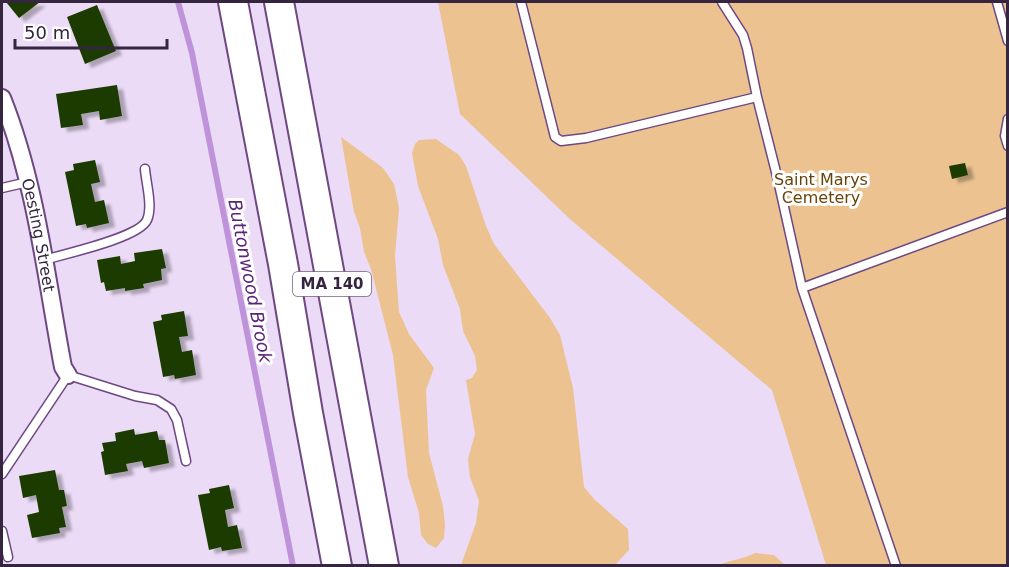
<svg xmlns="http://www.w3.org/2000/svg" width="1009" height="567" font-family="'DejaVu Sans',sans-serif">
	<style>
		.green { fill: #ebc290 }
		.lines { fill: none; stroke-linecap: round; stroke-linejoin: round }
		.stream { stroke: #bf93d9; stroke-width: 6 }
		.building { fill: #1f3a00; filter: url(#shadow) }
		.lane-casing { stroke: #6d4882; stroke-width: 11 }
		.street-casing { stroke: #6d4882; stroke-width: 20 }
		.highway-casing { stroke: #6d4882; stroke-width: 32 }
		.lane { stroke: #fff; stroke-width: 8 }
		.street { stroke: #fff; stroke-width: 16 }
		.highway { stroke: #fff; stroke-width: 28 }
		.labels { text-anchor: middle; stroke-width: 6; stroke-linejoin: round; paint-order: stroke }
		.shield { fill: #fff; stroke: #726678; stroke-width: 1.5 }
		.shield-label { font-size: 15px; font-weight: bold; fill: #35253e }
		.park-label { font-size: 16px; fill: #69450b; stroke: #fff }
		.street-label { font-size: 16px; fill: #35253e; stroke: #fff }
		.water-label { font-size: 18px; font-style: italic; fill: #5c2477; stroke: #fff }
	</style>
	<defs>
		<filter id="shadow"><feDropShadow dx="6" dy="4" stdDeviation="1.5" flood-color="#0004"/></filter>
	</defs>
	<rect width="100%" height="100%" fill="#ebdbf6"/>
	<path class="green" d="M438,2h569v563h-181l-54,-175 -201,-170 -111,-106z
		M341,137l42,31 11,16 5,24 -4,48 4,56 10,22 25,34 -8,22 3,63 14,53 2,19 -1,13 -8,10 -8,-4 -7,-9 -2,-22 -11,-36 -15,-122 -22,-86 -7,-17 -4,-24 -6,-16z
		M436,139l23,16 7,11 20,60 8,18 56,74 10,17 13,53 11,99 11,13 33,29 1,21 -14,15h-154l15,-42 3,-22 -9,-24 -2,-18 7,-25 -9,-54 6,-2 5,-8 -2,-14 -12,-25 -3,-22 -17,-44 -5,-26 -20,-53 -6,-33 3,-9 4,-4z
		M755,553l19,2 11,10h-66c12,-5 25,-6 36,-12z"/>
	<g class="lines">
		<path class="stream" d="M178,2l14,51 101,513"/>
	</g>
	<path class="building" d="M6,2h34l-21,16z
		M97,5l19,46 -31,13 -18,-47z
		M117,85l5,31 -22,4 -1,-9 -18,3 2,11 -22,3 -5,-34z
		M95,160l5,22 -9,2 4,18 9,-2 5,23 -22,5 -1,-4 -10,2 -11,-54 9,-2 -1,-6z
		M965,163l3,12 -16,4 -3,-13z
		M162,249l4,19 -5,1 1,11 -19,4 1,4 -19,3v-3l-19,3 -2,-9 -3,1 -4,-23 23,-4 1,8 14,-3 -1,-8z
		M184,311l4,25 -9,1 3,15 10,-2 4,25 -21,4 -1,-4 -11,2 -10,-55 9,-2 -1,-5z
		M134,429l1,6 22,-4 2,9h6l4,23 -25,5 -2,-7 -16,3 2,7 -23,4 -4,-23 3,-1 -2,-8 14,-2 -1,-8z
		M55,470l4,20h5l3,16 -5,1 4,20 -7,1 1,5 -28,5 -5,-23 12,-3 -3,-17 -13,3 -4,-22z
		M229,485l5,23 -9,2 3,17 9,-2 5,23 -20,3 -1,-4 -12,3 -11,-55 12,-2 -1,-4z"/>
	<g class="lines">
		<defs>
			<path id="lane" d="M521,2l34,135 6,4 25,-3 171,-41
				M722,2l21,33 4,13 10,49 21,83 24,108 94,278
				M997,2l11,39
				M1008,119l-3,17 3,10
				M2,188l26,-6
				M44,260c20,-6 95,-22 103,-40 6,-14 -1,-37 -2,-51
				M802,288l206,-76
				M2,474l66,-99 67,21 22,4 14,9 6,11 9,41
				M2,531l6,26"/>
			<g id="street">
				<path id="s1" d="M2,98c34,85 44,179 61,269l5,8"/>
			</g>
			<path id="highway" d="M233,2l50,262 25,149 29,153
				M279,2l105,564"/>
		</defs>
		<use href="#lane" class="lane-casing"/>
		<use href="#street" class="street-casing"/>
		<use href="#highway" class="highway-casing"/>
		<use href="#lane" class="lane"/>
		<use href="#street" class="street"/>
		<use href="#highway" class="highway"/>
	</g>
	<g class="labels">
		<rect class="shield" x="293" y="272" width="78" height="24" rx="4.5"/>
		<g class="shield-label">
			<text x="332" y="289">MA 140</text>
		</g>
		<g class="park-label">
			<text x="821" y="185">Saint Marys<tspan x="821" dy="18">Cemetery</tspan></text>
		</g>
		<g class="street-label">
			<text dy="6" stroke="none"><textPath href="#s1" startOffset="142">Oesting Street</textPath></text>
		</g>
		<g class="water-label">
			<text transform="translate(250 281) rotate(79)" y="6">Buttonwood Brook</text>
		</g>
	</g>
	<rect width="1009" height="567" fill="none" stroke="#35253e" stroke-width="6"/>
	<path d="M15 39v9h152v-9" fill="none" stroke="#35253e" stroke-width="3"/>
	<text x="24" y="39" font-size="18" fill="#35253e" stroke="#ffffff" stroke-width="4.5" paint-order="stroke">50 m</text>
</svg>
